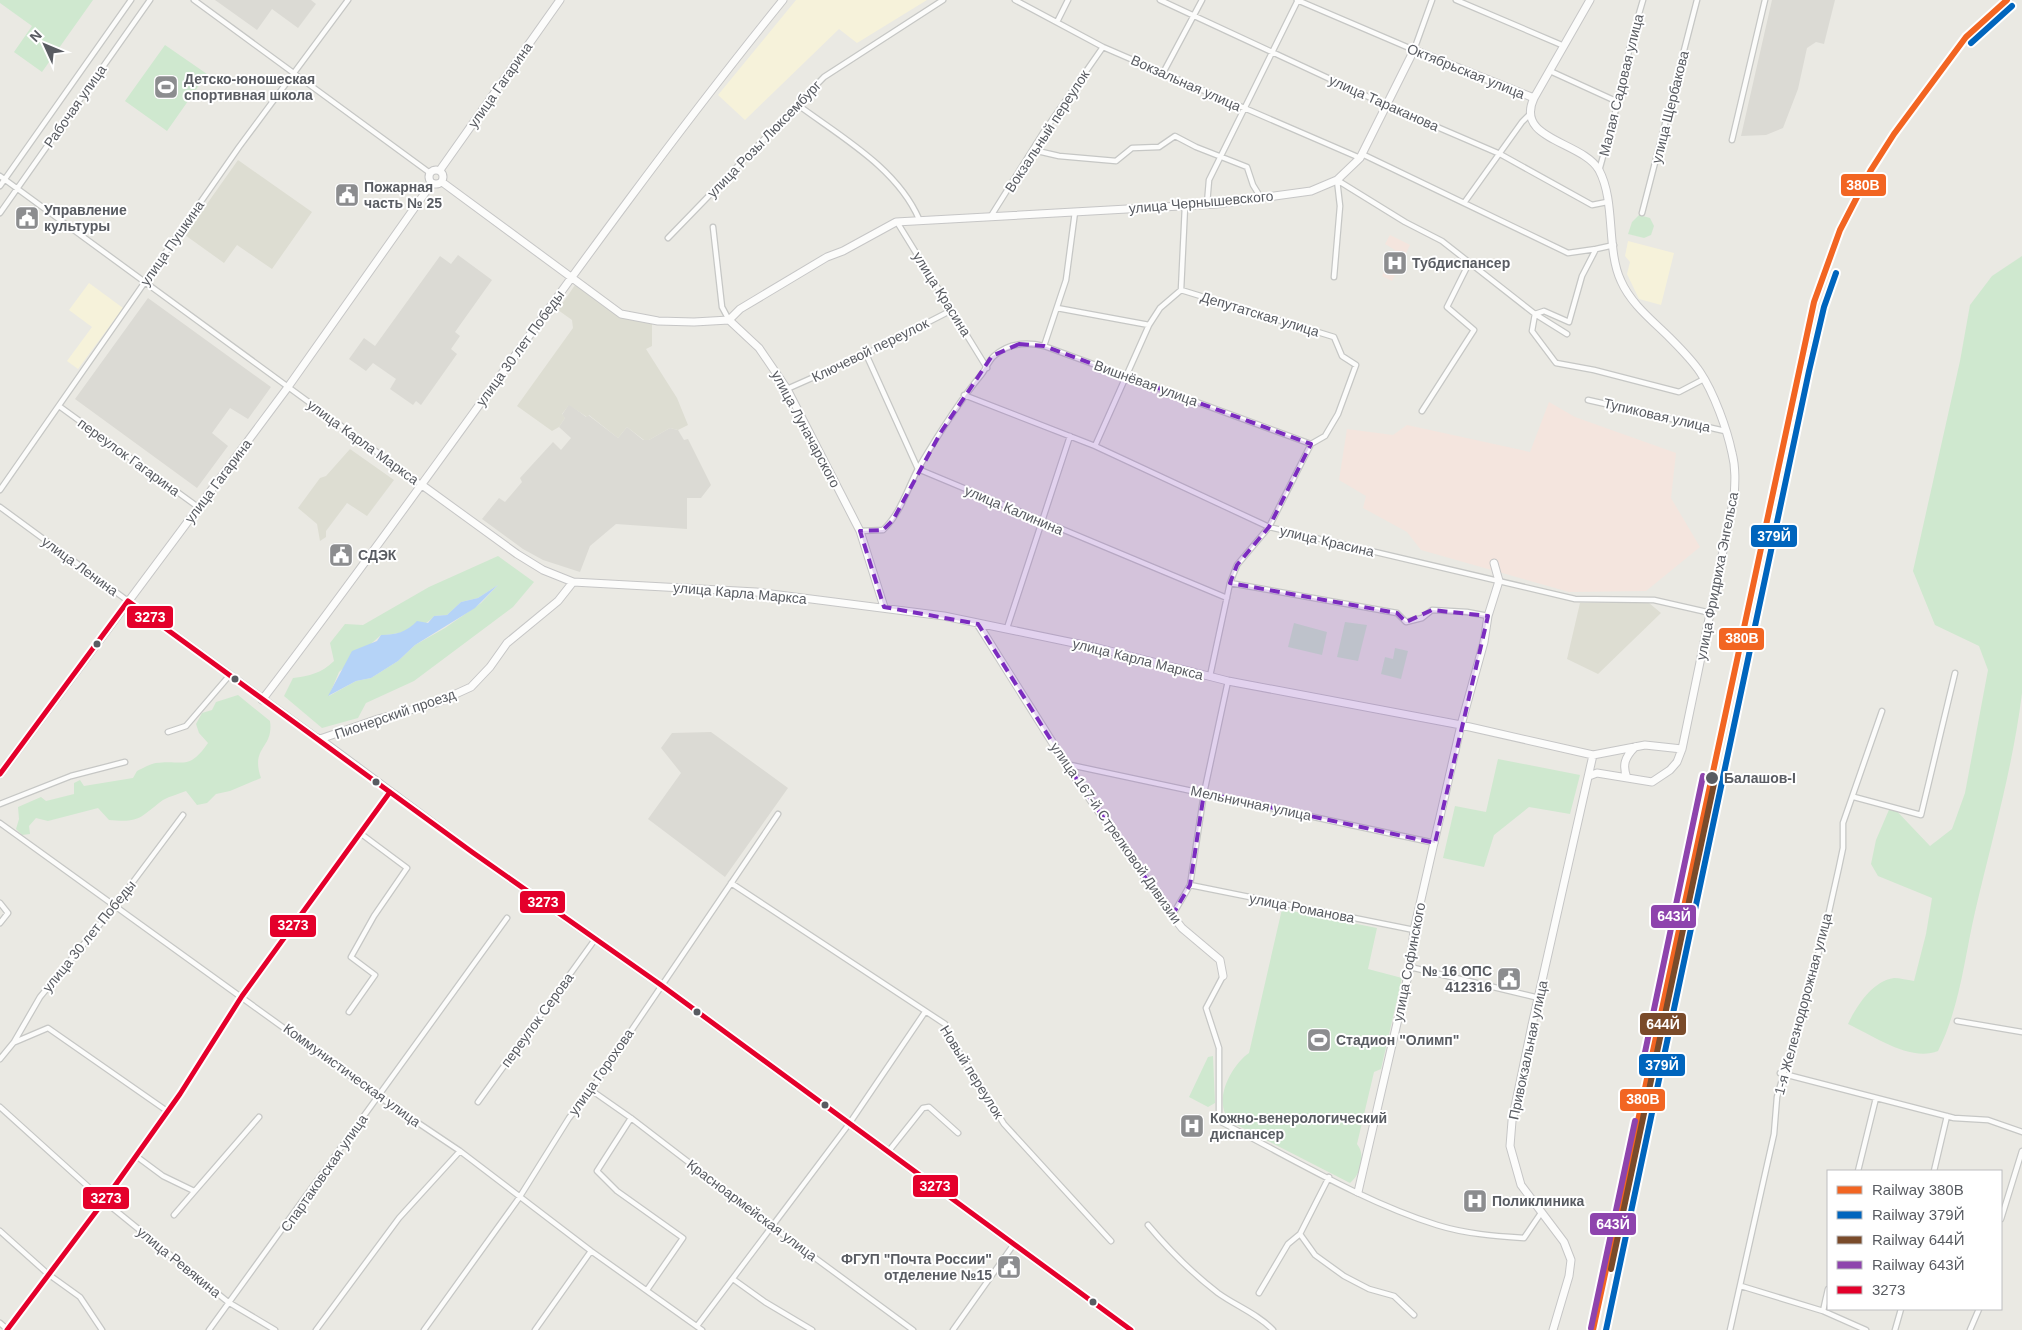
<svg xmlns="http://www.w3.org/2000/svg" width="2022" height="1330" font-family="Arial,sans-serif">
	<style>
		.commercial { fill: #f6f2da }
		.industrial { fill: #dbdad4 }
		.education { fill: #ddddd2 }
		.medical { fill: #f4e5de }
		.green { fill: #cfe8cf; fill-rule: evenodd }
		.water { fill: #b5d3f7 }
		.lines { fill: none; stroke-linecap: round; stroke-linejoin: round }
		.street-casing { stroke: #c6c7c5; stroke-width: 7 }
		.secondary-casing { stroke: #c6c6c6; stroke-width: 9 }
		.street { stroke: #fcfcfb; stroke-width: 4.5 }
		.secondary { stroke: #fcfcfb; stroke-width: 7 }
		.rail { stroke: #e2e2e1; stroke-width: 2; stroke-dasharray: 1 6; stroke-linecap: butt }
		.bus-1-casing { stroke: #fff; stroke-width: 9 }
		.bus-1 { stroke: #e4002b; stroke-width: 5 }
		.rail-1-casing { stroke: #fff; stroke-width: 10 }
		.rail-2-casing { stroke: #fff; stroke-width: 10 }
		.rail-3-casing { stroke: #fff; stroke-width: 10 }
		.rail-4-casing { stroke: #fff; stroke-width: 10 }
		.rail-1 { stroke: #f26522; stroke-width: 6 }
		.rail-2 { stroke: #0065bd; stroke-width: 6 }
		.rail-3 { stroke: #7a4b2a; stroke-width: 6 }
		.rail-4 { stroke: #8e44ad; stroke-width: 6 }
		.marked { fill: #7b2cbf; fill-opacity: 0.2; stroke: #7b2cbf; stroke-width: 4; stroke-dasharray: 10 6; stroke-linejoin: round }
		.bus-dot { fill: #595c62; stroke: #fff; stroke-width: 2 }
		.labels { text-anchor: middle; stroke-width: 4; stroke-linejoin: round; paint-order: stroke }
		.street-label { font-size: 14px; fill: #595c62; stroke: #fff }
		.poi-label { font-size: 14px; font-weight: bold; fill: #595c62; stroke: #fff; text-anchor: start }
		.stop-label { font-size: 14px; font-weight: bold; fill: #595c62; stroke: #fff; text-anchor: start }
		.line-badge { stroke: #fff; stroke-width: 2 }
		.badge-label { font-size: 14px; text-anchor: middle; font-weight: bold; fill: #fff }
	</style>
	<rect width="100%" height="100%" fill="#eae9e3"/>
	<path class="commercial" d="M796,0h131l-70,43 -18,-14 -94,91 -27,-25z
		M1628,241l46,12 -13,52 -22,-6 -12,-25 3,-12 -5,-6z
		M89,283l34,25 -45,61 -11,-8 25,-34 -23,-17z"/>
	<path class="industrial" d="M215,0h96l5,4 -18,24 -26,-19 -15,21z
		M1772,0h63l-11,44 -8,-2 -9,6 -9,41 -15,39 -17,7 -25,1z
		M458,255l34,25 -37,52 5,4 -9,13 6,5 -36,51 -5,-4 -3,4 -23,-16 6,-10 -23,-16 -7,8 -17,-12 15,-21 11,8 65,-90 11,8z
		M148,298l123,89 -23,32 -18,-11 -18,25 16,13 -31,42 -122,-89z
		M569,404l17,13 2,-2 30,23 9,-11 16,13h6l21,-12 8,2 6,10 4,-1 23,46 -10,13h-14v31l-71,-5 -26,22 -10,26 -37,-12 -20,-11 -41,-30 17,-21 6,4 17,-20 -2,-4 33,-36 8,8 10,-12 -12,-11 6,-9 -3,-3z
		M711,732l77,56 -63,89 -77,-58 33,-46 -20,-25 11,-15z"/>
	<path class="education" d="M238,160l74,52 -40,57 -35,-24 -13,18 -39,-28z
		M575,285l45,31 32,6v24l-6,3 31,49 11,27 -10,5 -8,-2 -21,12h-5l-17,-13 -9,11 -29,-23 -2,2 -18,-12 -7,9 3,4 -6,9 -7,4 -35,-25 56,-78 -1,-8 -14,-10z
		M350,449l44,31 -27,36 -20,-13 -21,28v6l-6,4 -3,-17 -19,-16 22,-30 6,-2z
		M1580,603h69l12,10 -63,61 -31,-15z"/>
	<path class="medical" d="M1390,235l20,10 -18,36 -10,-5 13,-26 -10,-6z
		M1549,402l26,15 101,36 -5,45 29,49 -54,44 -77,1 -148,-42 -14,-18 -44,-24 3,-12 -27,-16 8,-51 46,6 14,-10 123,27z"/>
	<path class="green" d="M0,0h93l-51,72 -28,-20 18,-26 -32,-23z
		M165,45l42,29 -40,57 -42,-30z
		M1639,215l11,3 4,8 -3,9 -7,3 -16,-4 4,-12z
		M2022,256v437c-9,74 -30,146 -47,219 -11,48 -15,95 -37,139 -28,11 -64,-15 -90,-27 8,-17 24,-43 46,-46 6,0 13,2 20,3l12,-47 6,-36 -54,-22 -7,-12 5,-24 15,-35 39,41 22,-17 13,-36 23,-123 -9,-24 -44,-21 -22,-54 47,-210 10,-56 22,-29z
		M498,556l36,26 -21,25 -99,74 -48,22 -8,15 -36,10 -38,-32 9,-18c16,-2 29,-5 41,-17l-4,-18 15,-19 18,1 66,-38zM498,585l-17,18 -36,25 -30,17 -17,16 -27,17 -15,3 -27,15 10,-24 42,-37c16,0 44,-7 53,-19l13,-1 14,-13 17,-4z
		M1345,622l22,3 -9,36 -21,-4z
		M1294,623l33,9 -5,23 -34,-8z
		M1395,648l13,3 -7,28 -20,-5 4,-17 8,2z
		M238,695l32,26c4,28 -20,25 -9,57l-31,13 -14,3 -9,9 -10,2 -11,-14c-7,3 -16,5 -23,9 -23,17 -22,23 -54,20l-11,-12 -50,13 -12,-3 -7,8 1,8 -8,1 -6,-6 3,-10 -1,-12 23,-10 5,4 28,-7v-11l6,-3 4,6 49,-8 4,-7c6,-3 13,-7 19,-8 26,-4 32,9 52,-20l-9,-10 -3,-9 6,-11 10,-3 4,-8z
		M1498,759l82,16 -10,39 -41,-7 -35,28 -10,32 -41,-9 12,-52 31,6z
		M1282,909l95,19 -9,41 34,9 -21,91 -7,3 -17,72c9,11 4,30 -7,39l-117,-60c-23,-17 -3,-57 16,-70z
		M1213,1056l2,47 -7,4 -19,-10 19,-40z"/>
	<path class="water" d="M498,585l-23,23 -60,37 -17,16 -27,17 -15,3 -28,15 24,-45 25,-10 4,-6c14,0 26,-3 36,-14l11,2 6,-7 13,-1 14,-13 17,-4z"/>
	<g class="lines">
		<defs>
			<path id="street" d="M194,0l236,173
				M1015,0l88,47 257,111
				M1160,0l226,105 114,49 92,51 15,-3
				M1297,0l117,50 18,-50
				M1456,0l108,46
				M1057,22l11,-22
				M1550,71l68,31
				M1163,73l39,-73
				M798,105c43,32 99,63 121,114
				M1732,140l33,-140
				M1033,150l26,6 57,5 16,-13 27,-1 16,-11 21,11 51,20 6,18 8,13
				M1362,154l206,99 28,-4
				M1599,171l19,-69 13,-61 12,-41
				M0,176l422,309
				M1337,180l68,42 37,19 93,73 32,20
				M0,186l131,-186
				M1464,203l58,-81 7,-7
				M1207,204l2,-24 89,-180
				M0,213l150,-213
				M1642,213l55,-213
				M991,216l52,-83 60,-86
				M897,222l90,146
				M713,227l9,80 7,13
				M668,238l156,-161 119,-77
				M1334,277l6,-71 -3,-26
				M1181,290l153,47 8,19 14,9 -18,49 -13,22 -14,8 -42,83 -32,38 -7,18 -20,93
				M1057,308l92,17
				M1535,314l-3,17 24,32 38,7 85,22 25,-13
				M1535,314l9,-3 25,11 13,-46 14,-27 18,-4
				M1044,346l22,-66 9,-68
				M866,354l52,115 309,129
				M787,389l79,-35 86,-44
				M964,395l131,51 174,81 306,72 79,1 57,13
				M1588,400l137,31
				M59,406l139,101
				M1422,411l52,-81 -27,-23 22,-44
				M1095,446l54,-121 11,-17 21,-18 4,-84
				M0,490l239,-343 109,-147
				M0,507l128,94
				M860,531l23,-1c18,-17 24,-41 36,-63 19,-32 39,-64 62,-92 5,-6 8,-15 13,-19 14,-13 33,-14 50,-10l267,98
				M1230,583l167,30 9,9 16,-4 10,-8 35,2 21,4
				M1007,628l63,-192
				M168,732l18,-6 43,-50
				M1066,764l369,79
				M1854,797l67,18 34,-142
				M0,804l71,-28 54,-14
				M0,823l378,273 82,55 131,100 111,79
				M731,883l214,141 1,7 58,93 107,117
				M1190,885l224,45
				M0,903l8,10 -8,10
				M1172,916l18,-31 14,-92 24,-112
				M1410,967l129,31
				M1223,976l-17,32 13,40v73c71,36 142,80 218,104 29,9 58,11 87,13l17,-25
				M349,1012l26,-37 -24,-18 23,-41 33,-48 -47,-35
				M1957,1021l65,11
				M15,1042l33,-14 119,83
				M0,1059l14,-17 26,-45 75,-91 68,-91
				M1780,1073l174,45 34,2 34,12
				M591,1090l40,28 142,109 140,103
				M478,1102l118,-164
				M0,1107l104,94 124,101 47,28
				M631,1118l-34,53 20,20 66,47 -36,52
				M888,1152l35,-44 6,-1 29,26
				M136,1156l27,20 31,15
				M1858,1171l18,-73
				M1934,1171l13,-55
				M174,1215l85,-98
				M2001,1219l21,-68
				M1148,1225c21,25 44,48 70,68 18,13 40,21 55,37
				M0,1231l48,43 32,23 22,33
				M1300,1234l29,-57
				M733,1279l32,23 47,28
				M1741,1286l82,25 43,19
				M1259,1293l29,-49 12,-10 15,21 29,21 25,13 25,7 20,19
				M1823,1311l5,-22
				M0,1323l8,7
				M697,1326l152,-202 76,-112
				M7,1330l97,-129 76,-107 62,-98 148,-204
				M209,1330l298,-412
				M316,1330l83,-112 61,-67
				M424,1330l95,-132 50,-80 22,-28 187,-276
				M535,1330l56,-79
				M953,1330l61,-86
				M1730,1330l44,-196 3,-37 47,-163 15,-67 4,-19v-25l39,-112
				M1895,1330l6,-21
				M1970,1330l9,-21"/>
			<path id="secondary" d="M429 177a7 7 0 1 1 14 0a7 7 0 1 1-14 0Z
				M440,170l120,-170
				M442,182l179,132 37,7 36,1 35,-2 30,28 28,41 73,142 24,76
				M729,320l11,-11 87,-52 16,-6 53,-29 320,-18 95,-13 26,-11 23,-22 54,-108 120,48
				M422,485l95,69 26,16 30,12 183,10 188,24 154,32 130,33 233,44 132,30 52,-10 37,4
				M128,601l187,136 5,2 152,113 189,133 470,345
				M978,624l88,140 95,137 21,27 38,32 3,16
				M262,700c177,-231 338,-474 521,-700
				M320,739l58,-20 58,-16 35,-16 19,-20 17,-24 51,-42 15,-19
				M0,774l288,-387 144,-204
				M1589,776l8,-3 55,9 18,-12 7,-8 5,-13 52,-251c1,-15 2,-30 -2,-45 -5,-24 -18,-60 -32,-81 -8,-12 -19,-23 -30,-34 -17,-17 -39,-34 -49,-57 -15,-32 -5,-79 -22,-111 -17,-29 -85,-30 -65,-72l56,-98
				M1627,778c-5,-13 -2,-21 8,-31
				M1358,1192l52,-225 4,-37 47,-205 23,-83 4,-26 11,-35 -5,-18
				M1553,1330l16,-54 2,-16 -7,-18 -43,-57 -11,-39 2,-25 20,-96 61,-270"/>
		</defs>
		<use href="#street" class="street-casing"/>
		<use href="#secondary" class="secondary-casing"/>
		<use href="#street" class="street"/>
		<use href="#secondary" class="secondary"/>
		<path class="rail" d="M1829,271l28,-76
			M1648,1091l18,-59
			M1603,1330l27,-131 10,-66"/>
		<defs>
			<path id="bus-1" d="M0,774l128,-173 344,251 189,133 470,345
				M7,1330l97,-129 76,-107 62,-98 148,-204"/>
		</defs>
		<use href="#bus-1" class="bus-1-casing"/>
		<use href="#bus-1" class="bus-1"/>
		<defs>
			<path id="rail-1" d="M1593,1330l221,-1028 26,-72 31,-60 23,-36 72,-97 41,-37"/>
			<path id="rail-2" d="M1971,43l41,-37
				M1606,1330l203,-959 15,-64 12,-34"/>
			<path id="rail-3" d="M1611,1269l104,-490"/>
			<path id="rail-4" d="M1644,1057l59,-281
				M1591,1328l44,-207"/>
		</defs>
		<use href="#rail-1" class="rail-1-casing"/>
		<use href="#rail-2" class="rail-2-casing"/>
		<use href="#rail-3" class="rail-3-casing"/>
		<use href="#rail-4" class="rail-4-casing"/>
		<use href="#rail-1" class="rail-1"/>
		<use href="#rail-2" class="rail-2"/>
		<use href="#rail-3" class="rail-3"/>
		<use href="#rail-4" class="rail-4"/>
	</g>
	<path class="marked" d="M1019,344l25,2 267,98 -42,83 -32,38 -7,18 167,30 9,9 26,-12 56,6 -53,227 -231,-50 -14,92 -18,31 -106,-152 -88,-140 -94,-17 -24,-76 23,-1 10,-10 48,-88 51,-76z"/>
	<defs>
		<symbol id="stadium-square" viewBox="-11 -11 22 22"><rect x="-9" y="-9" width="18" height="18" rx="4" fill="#8c8d8f" stroke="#fff"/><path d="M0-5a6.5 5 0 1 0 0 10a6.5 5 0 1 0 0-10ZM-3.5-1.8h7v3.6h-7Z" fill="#fff"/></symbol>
		<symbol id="civic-square" viewBox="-11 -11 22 22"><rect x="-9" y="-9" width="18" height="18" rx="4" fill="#8c8d8f" stroke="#fff"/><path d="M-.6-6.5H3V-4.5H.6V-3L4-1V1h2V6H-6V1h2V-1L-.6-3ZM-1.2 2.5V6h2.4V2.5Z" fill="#fff"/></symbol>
		<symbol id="hospital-square" viewBox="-11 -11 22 22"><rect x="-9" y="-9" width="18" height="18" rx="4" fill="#8c8d8f" stroke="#fff"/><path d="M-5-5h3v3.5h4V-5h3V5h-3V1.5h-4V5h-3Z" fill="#fff"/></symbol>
	</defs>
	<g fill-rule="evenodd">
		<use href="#stadium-square" x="152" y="73" width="28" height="28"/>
		<use href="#civic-square" x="333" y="181" width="28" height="28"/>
		<use href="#civic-square" x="13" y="204" width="28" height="28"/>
		<use href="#hospital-square" x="1381" y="249" width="28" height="28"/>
		<use href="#civic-square" x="327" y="541" width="28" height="28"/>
		<use href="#civic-square" x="1495" y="965" width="28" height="28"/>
		<use href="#stadium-square" x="1305" y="1026" width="28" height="28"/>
		<use href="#hospital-square" x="1178" y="1112" width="28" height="28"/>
		<use href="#hospital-square" x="1461" y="1187" width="28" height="28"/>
		<use href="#civic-square" x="995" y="1253" width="28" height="28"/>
	</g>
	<g class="bus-dot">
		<circle cx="97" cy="644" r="4.5"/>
		<circle cx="235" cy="679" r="4.5"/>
		<circle cx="1712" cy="778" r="7"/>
		<circle cx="376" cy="782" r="4.5"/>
		<circle cx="697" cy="1012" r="4.5"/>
		<circle cx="825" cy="1105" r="4.5"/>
		<circle cx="1093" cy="1302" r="4.5"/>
	</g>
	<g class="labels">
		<g class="street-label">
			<text transform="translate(1466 71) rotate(22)" y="5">Октябрьская улица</text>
			<text transform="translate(1186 83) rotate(24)" y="5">Вокзальная улица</text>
			<text transform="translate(500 85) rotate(-55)" y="5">улица Гагарина</text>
			<text transform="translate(1621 85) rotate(-76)" y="5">Малая Садовая улица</text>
			<text transform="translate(1384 103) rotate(24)" y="5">улица Тараканова</text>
			<text transform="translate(75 106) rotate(-55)" y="5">Рабочая улица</text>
			<text transform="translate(1670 107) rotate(-76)" y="5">улица Щербакова</text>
			<text transform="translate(1047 131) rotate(-57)" y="5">Вокзальный переулок</text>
			<text transform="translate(764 139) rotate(-46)" y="5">улица Розы Люксембург</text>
			<text transform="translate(1201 202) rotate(-5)" y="5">улица Чернышевского</text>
			<text transform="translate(172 243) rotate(-55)" y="5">улица Пушкина</text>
			<text transform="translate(942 294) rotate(58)" y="5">улица Красина</text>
			<text transform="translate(1260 314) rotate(17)" y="5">Депутатская улица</text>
			<text transform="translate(520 348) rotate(-54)" y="5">улица 30 лет Победы</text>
			<text transform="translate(870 350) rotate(-26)" y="5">Ключевой переулок</text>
			<text transform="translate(1146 383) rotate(20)" y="5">Вишнёвая улица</text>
			<text transform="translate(1657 415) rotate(13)" y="5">Тупиковая улица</text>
			<text transform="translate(806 429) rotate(62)" y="5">улица Луначарского</text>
			<text transform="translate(363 442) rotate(36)" y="5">улица Карла Маркса</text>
			<text transform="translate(129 457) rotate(36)" y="5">переулок Гагарина</text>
			<text transform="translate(218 481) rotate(-53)" y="5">улица Гагарина</text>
			<text transform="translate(1014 510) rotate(23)" y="5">улица Калинина</text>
			<text transform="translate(1327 541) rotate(13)" y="5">улица Красина</text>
			<text transform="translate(80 566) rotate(36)" y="5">улица Ленина</text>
			<text transform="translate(1717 576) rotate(-79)" y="5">улица Фридриха Энгельса</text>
			<text transform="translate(740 593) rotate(5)" y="5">улица Карла Маркса</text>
			<text transform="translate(1138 659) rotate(14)" y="5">улица Карла Маркса</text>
			<text transform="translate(395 714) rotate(-19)" y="5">Пионерский проезд</text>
			<text transform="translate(1251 803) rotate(12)" y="5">Мельничная улица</text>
			<text transform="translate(1116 833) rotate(55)" y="5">улица 167-й Стрелковой Дивизии</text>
			<text transform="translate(1302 908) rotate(11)" y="5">улица Романова</text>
			<text transform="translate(89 936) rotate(-51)" y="5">улица 30 лет Победы</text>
			<text transform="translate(1409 962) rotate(-79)" y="5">улица Софинского</text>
			<text transform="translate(1803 1004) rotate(-75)" y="5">1-я Железнодорожная улица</text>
			<text transform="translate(537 1020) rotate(-54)" y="5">переулок Серова</text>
			<text transform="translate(1528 1050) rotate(-78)" y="5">Привокзальная улица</text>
			<text transform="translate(601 1072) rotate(-55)" y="5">улица Горохова</text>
			<text transform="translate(972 1072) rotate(58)" y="5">Новый переулок</text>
			<text transform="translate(352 1075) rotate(36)" y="5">Коммунистическая улица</text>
			<text transform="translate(324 1173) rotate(-55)" y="5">Спартаковская улица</text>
			<text transform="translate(752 1210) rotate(37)" y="5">Красноармейская улица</text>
			<text transform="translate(179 1262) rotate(39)" y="5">улица Ревякина</text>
		</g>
		<g class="poi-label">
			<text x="184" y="84">Детско-юношеская<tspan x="184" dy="16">спортивная школа</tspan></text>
			<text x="364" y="192">Пожарная<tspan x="364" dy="16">часть № 25</tspan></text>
			<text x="44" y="215">Управление<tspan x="44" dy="16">культуры</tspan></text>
			<text x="1412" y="268">Тубдиспансер</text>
			<text x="358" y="560">СДЭК</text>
			<text x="1492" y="976" text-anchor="end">№ 16 ОПС<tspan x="1492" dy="16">412316</tspan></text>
			<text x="1336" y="1045">Стадион "Олимп"</text>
			<text x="1210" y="1123">Кожно-венерологический<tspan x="1210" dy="16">диспансер</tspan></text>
			<text x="1492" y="1206">Поликлиника</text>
			<text x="992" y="1264" text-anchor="end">ФГУП "Почта России"<tspan x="992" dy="16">отделение №15</tspan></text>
		</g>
		<g class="stop-label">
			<text x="1724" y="783">Балашов-I</text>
		</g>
	</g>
	<g class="line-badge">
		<rect x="1840" y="173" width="47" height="24" rx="5" fill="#f26522"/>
		<rect x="1750" y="524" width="48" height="24" rx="5" fill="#0065bd"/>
		<rect x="126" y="605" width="48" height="24" rx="5" fill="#e4002b"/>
		<rect x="1718" y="627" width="47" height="24" rx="5" fill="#f26522"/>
		<rect x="519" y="890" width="47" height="24" rx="5" fill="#e4002b"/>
		<rect x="1650" y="904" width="47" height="25" rx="5" fill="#8e44ad"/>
		<rect x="269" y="914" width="48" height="24" rx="5" fill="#e4002b"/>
		<rect x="1639" y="1012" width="48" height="24" rx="5" fill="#7a4b2a"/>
		<rect x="1638" y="1053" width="48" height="24" rx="5" fill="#0065bd"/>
		<rect x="1619" y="1088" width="47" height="24" rx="5" fill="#f26522"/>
		<rect x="912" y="1174" width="47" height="24" rx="5" fill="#e4002b"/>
		<rect x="82" y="1186" width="48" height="24" rx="5" fill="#e4002b"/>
		<rect x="1589" y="1212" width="48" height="24" rx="5" fill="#8e44ad"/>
	</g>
	<g class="badge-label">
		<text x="1863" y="190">380В</text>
		<text x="1774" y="541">379Й</text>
		<text x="150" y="622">3273</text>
		<text x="1742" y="643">380В</text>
		<text x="543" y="907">3273</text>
		<text x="1674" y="921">643Й</text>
		<text x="293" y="930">3273</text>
		<text x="1663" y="1029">644Й</text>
		<text x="1662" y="1070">379Й</text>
		<text x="1643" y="1104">380В</text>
		<text x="935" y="1191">3273</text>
		<text x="106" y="1203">3273</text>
		<text x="1613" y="1229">643Й</text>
	</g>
	<rect x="1827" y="1170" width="175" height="140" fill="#ffffff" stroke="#bdbec0"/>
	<rect x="1837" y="1186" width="25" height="8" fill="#f26522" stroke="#bdbec0"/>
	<text x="1872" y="1195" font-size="15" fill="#595c62">Railway 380В</text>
	<rect x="1837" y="1211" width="25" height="8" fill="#0065bd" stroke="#bdbec0"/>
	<text x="1872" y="1220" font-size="15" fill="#595c62">Railway 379Й</text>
	<rect x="1837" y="1236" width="25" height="8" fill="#7a4b2a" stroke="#bdbec0"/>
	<text x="1872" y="1245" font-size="15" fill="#595c62">Railway 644Й</text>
	<rect x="1837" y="1261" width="25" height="8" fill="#8e44ad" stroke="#bdbec0"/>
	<text x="1872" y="1270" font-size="15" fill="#595c62">Railway 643Й</text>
	<rect x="1837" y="1286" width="25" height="8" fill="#e4002b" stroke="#bdbec0"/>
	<text x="1872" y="1295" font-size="15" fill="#595c62">3273</text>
	<g transform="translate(45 45) rotate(314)" stroke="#ffffff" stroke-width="4" paint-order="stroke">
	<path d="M0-4L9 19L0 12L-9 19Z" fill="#595c62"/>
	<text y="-8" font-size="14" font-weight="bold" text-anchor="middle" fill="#595c62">N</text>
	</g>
</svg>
